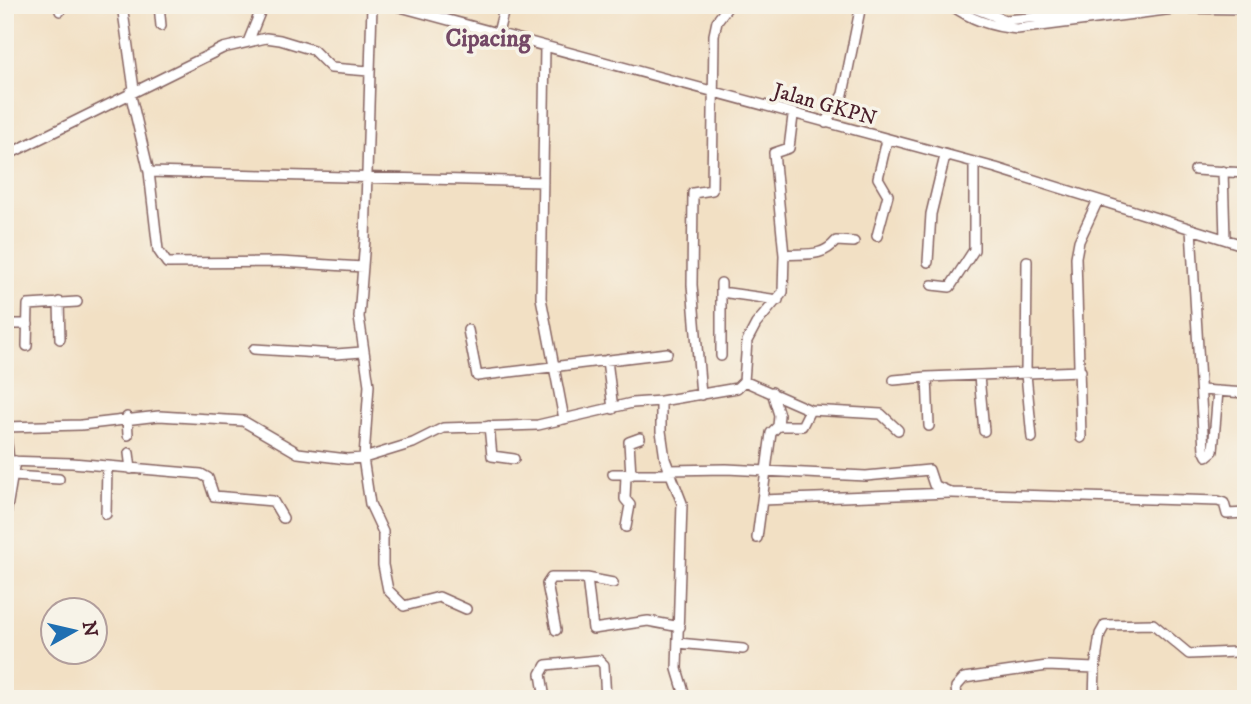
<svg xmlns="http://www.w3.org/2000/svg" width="1251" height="704" font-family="'IM FELL DW Pica',serif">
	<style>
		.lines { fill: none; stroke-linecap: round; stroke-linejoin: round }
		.minor-casing { stroke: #856361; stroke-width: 12 }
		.minor { stroke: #fff; stroke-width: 9 }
		.labels { text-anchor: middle; stroke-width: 7; stroke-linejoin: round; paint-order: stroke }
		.street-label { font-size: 21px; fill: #4a1f2b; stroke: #f7f3e8 }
		.quarter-label { font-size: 24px; font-weight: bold; fill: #744866; stroke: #f7f3e8 }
	</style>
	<rect width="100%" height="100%" fill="#f7f3e8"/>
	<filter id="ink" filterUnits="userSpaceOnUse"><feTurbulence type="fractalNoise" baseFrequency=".0143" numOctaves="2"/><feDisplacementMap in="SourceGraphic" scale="14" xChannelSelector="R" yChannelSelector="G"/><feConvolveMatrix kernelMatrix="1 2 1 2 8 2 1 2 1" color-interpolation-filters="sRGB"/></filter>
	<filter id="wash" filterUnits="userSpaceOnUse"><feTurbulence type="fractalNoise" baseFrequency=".00686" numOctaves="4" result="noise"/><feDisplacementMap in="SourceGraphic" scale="28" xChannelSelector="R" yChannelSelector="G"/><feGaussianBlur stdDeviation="1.57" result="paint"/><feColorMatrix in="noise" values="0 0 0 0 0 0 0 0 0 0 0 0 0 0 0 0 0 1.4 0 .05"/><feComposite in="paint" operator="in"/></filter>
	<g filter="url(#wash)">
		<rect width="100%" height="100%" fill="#f2e0c4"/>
	</g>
	<g filter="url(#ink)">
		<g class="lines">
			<defs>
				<path id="minor" d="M60,5v6
					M122,5l12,84
					M159,5l2,21
					M211,5v1
					M393,5l603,163 250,78
					M951,5c20,15 41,22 66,24l164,-21 65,1
					M966,5l39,15 84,-7 13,4
					M498,33l7,-28
					M248,42l15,-37
					M545,46l-4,252 23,121
					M130,92l19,80 9,78 9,13 113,-1 83,5
					M826,123l17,-29 18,-89
					M5,156l218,-108 43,-10 14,2 33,10 18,18 38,3
					M1195,170l51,3
					M1223,171l2,68
					M149,172l394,10
					M1191,229l13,221 3,6 6,-5 5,-60
					M877,236l11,-41 -10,-17 9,-38
					M784,255c21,-2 38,3 52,-14l18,1
					M1027,261l-1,113 6,64
					M928,262l3,-48 14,-58
					M932,285l18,2 24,-37v-88
					M721,292l57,8
					M59,302l1,37
					M5,324h23
					M468,330l9,46 190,-23
					M27,346l1,-41 49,-3
					M254,349l82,5 26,-2
					M721,356v-73
					M607,360l6,49
					M979,376l5,55
					M894,380l33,-3
					M744,381l66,29 71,4 17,16
					M1201,390l45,3
					M772,392l7,23 -1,11
					M701,395l-9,-110 1,-92 19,-3 2,-155 3,-14 12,-16
					M127,417l1,18
					M489,426l3,30 22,3
					M929,426l-2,-49 154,-6
					M5,427l76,-2 78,-9 84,5 55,32 49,6 17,-1 49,-15 30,-15 95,-3 94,-22 29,-2
					M5,428l4,32
					M1081,438l-5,-181 3,-16 19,-41
					M129,453l2,16
					M363,458l7,46 13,28v33l5,25 16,16 35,-9 27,12
					M364,458l5,-73 -10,-68 6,-77 7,-235
					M5,461l67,2 129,11 7,4 6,18 59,5 10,17
					M668,470l58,-1 140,7 63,-6 5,15 18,8 266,8 6,2 3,11 19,-1
					M613,474h57
					M626,475l-1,24 5,6 -4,22
					M631,475l-2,-33 11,-4
					M13,476l46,3
					M762,500l188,-7
					M106,514l1,-47
					M5,520l10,-59
					M757,538l14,-105 7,-7h24l8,-16
					M587,578l26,5
					M556,630l-9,-46 4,-6h36l6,51 55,-8 32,6
					M678,643l65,6
					M545,699l-4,-25 5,-9 53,-5 5,5 2,34
					M686,699l-9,-30 5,-166 -17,-44 -4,-28v-30l76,-13 7,-7 3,-40 9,-17 27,-32 1,-37 -10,-102 15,-5 4,-32
					M957,699l-1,-12 8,-9 83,-12 48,2 5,-34 5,-9 48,-1 36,30 47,-2
					M1028,699h33
					M1094,699l1,-31"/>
			</defs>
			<use href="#minor" class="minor-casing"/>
			<use href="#minor" class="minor"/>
		</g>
	</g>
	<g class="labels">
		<g class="street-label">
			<text transform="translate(825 104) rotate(16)" y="7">Jalan GKPN</text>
		</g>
		<g class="quarter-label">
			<text x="488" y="46">Cipacing</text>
		</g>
	</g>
	<rect width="1251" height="704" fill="none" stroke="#f7f3e8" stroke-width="28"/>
	<g transform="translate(74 631) rotate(82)"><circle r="33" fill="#f7f3e8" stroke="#b29e9c" stroke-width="2"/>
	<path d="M0-5L12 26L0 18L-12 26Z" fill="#1f6fb2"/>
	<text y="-10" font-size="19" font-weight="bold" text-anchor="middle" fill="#4a1f2b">N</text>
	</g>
</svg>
